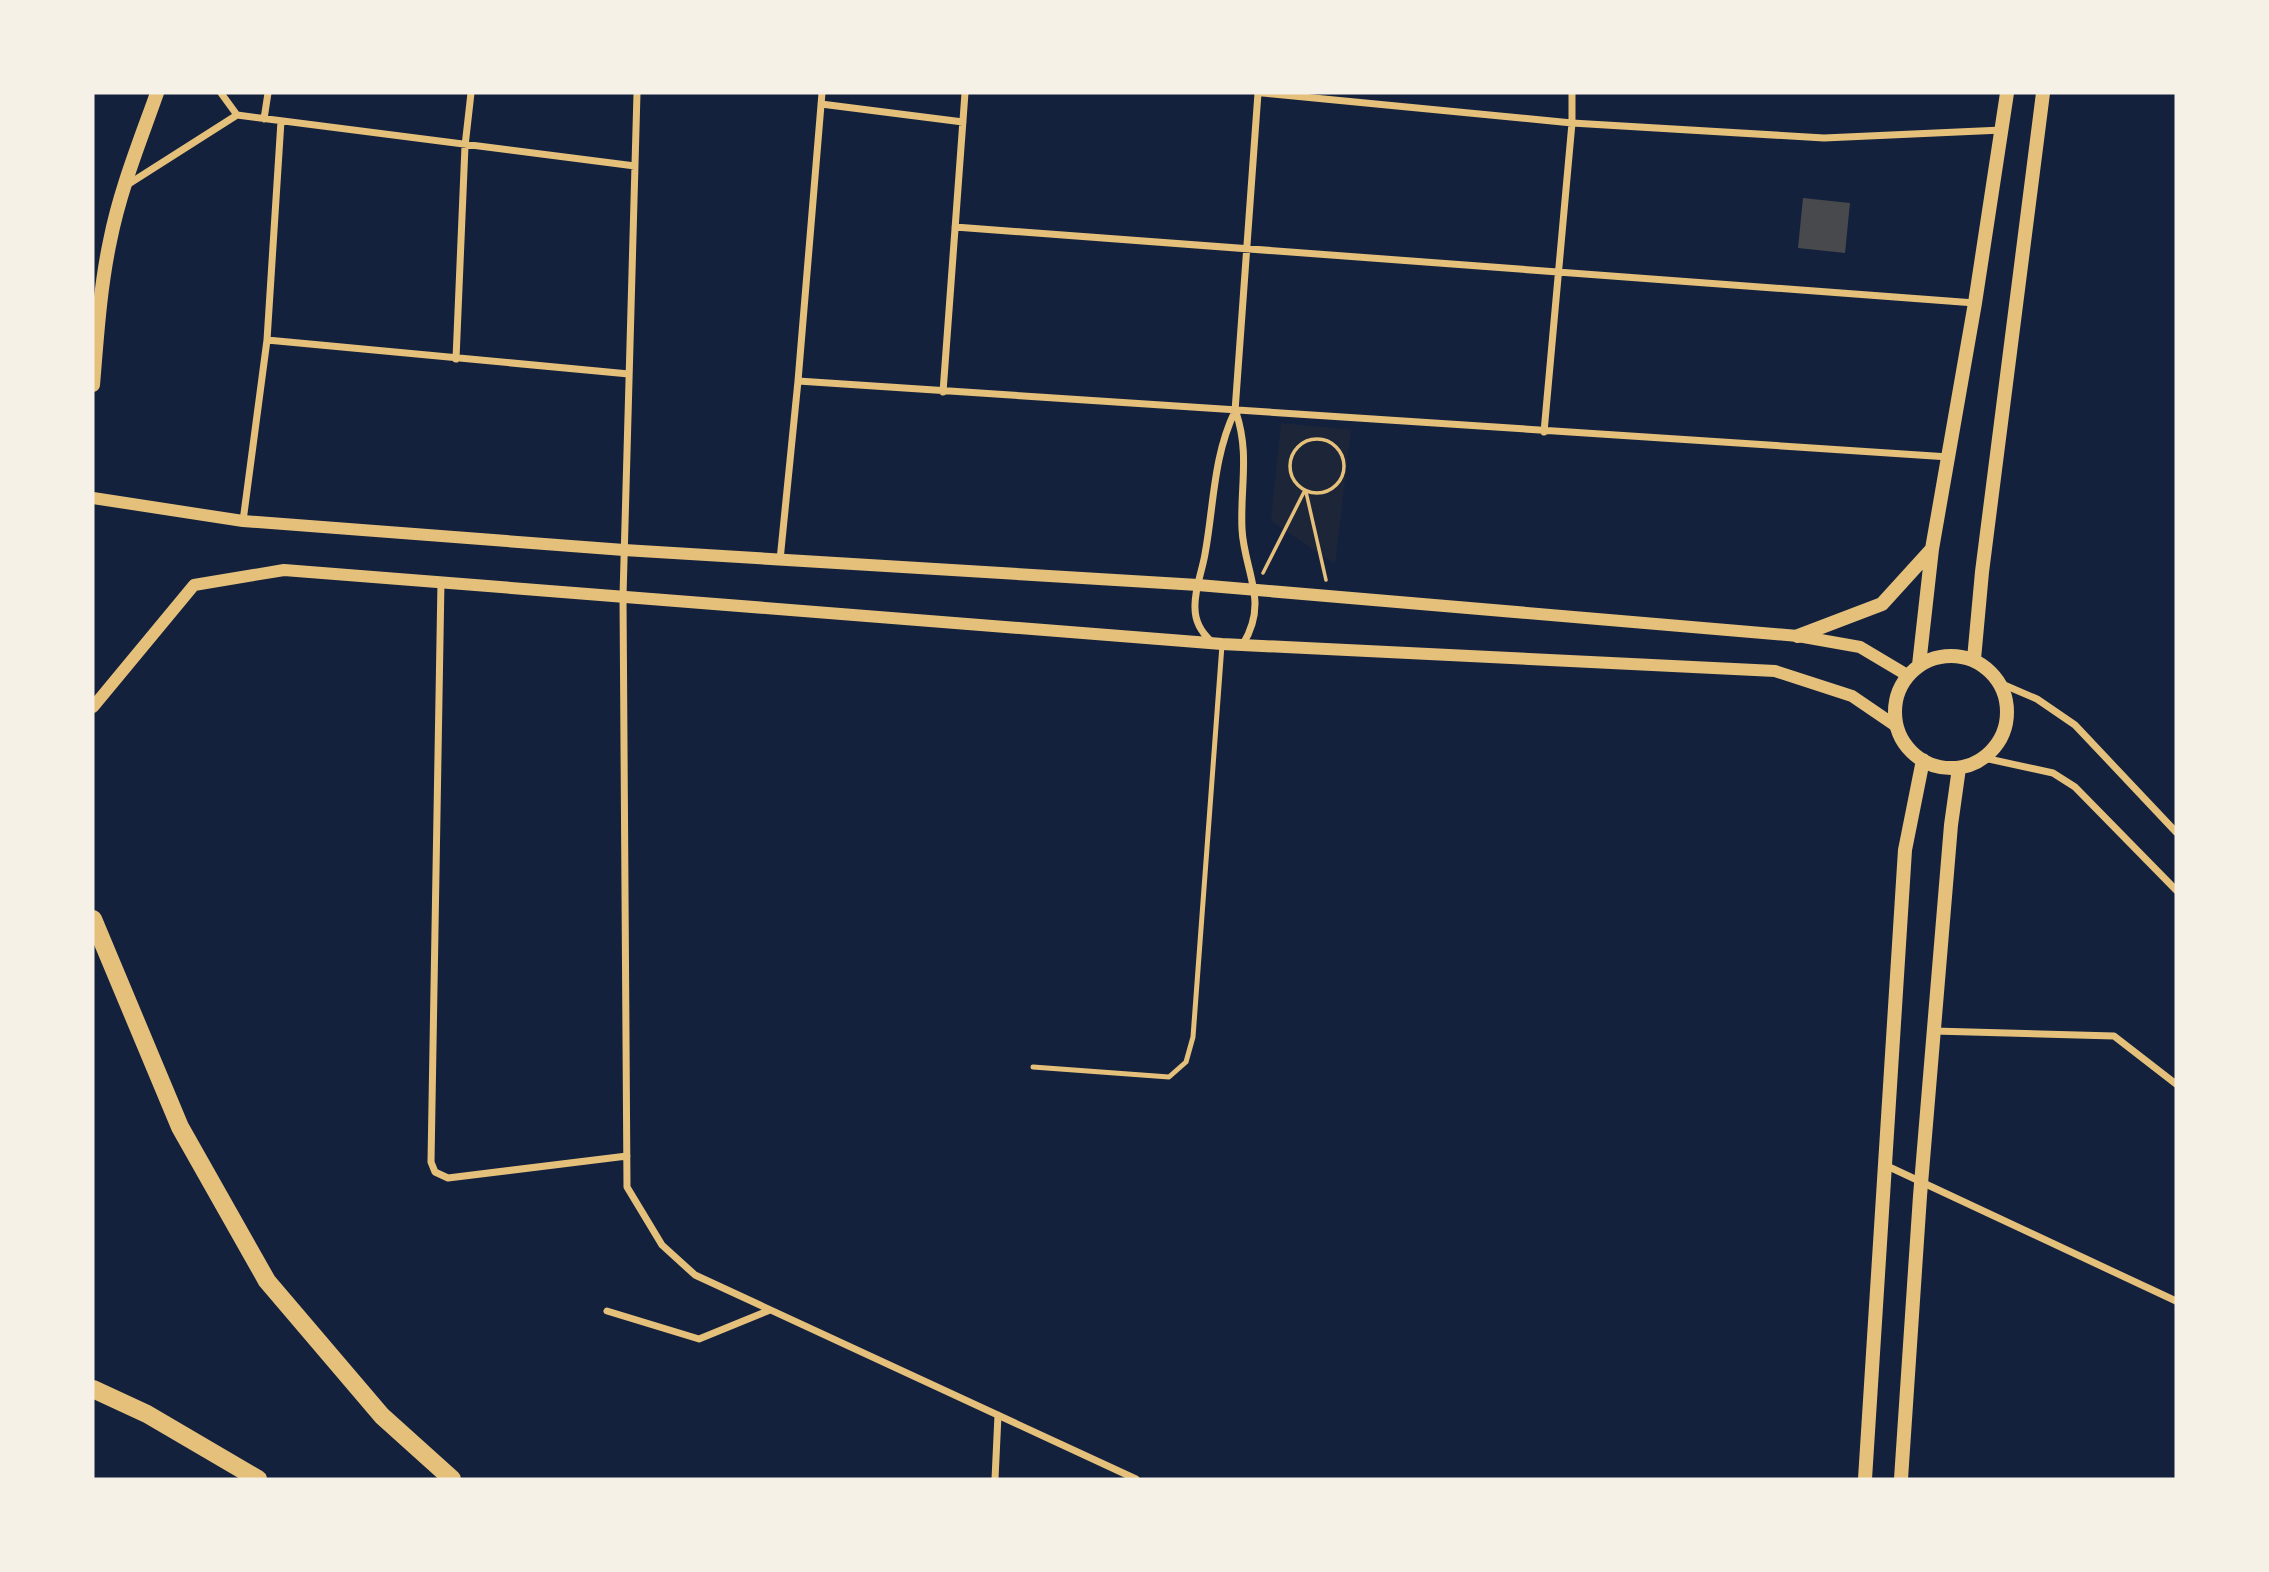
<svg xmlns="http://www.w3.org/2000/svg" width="2269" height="1572" font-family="Rubik,sans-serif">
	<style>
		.green { fill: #1d2539 }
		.building { fill: #48494c }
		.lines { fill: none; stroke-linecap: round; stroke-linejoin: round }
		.path { stroke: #e5c07b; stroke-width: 3.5 }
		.service { stroke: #e5c07b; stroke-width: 5 }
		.minor { stroke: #e5c07b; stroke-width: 7 }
		.tertiary { stroke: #e5c07b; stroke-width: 12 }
		.secondary { stroke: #e5c07b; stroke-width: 14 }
		.trunk { stroke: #e5c07b; stroke-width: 18 }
	</style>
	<rect width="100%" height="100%" fill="#14213d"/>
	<path class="green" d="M1281,423l70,7 -16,134 -64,-43z"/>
	<path class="building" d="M1803,198l47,5 -5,50 -47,-5z"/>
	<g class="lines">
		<path class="path" d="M1290 466a27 27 0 1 1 54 0a27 27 0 1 1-54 0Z
			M1306,492l20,88
			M1263,573l42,-83"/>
		<path class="service" d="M1033,1067l136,10 17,-15 7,-25 29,-392"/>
		<path class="minor" d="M221,93l16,22
			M637,93l-14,503 4,591 35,58 33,30 441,204
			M1263,93l309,30 252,15 178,-8
			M821,104l142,18
			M264,119l4,-26
			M127,185l110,-70 398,51
			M955,227l1020,76
			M267,340l362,34
			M456,359l9,-213 6,-53
			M798,381l1151,76
			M943,392l22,-299
			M1236,412c14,43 4,74 6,117 1,26 13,52 13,75 0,15 -4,27 -12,40
			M1544,432l28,-309v-30
			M243,521l24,-181 14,-219
			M780,560l18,-179 24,-288
			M441,581l-10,581 4,10 13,6 179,-22
			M1211,641c-10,-9 -16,-20 -16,-33 -1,-18 7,-36 10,-54 9,-49 8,-97 30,-143l23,-318
			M2002,684l35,15 38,26 101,107
			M1984,758l69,15 22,14 101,103
			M1934,1031l180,5 62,48
			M1885,1165l291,136
			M607,1311l92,28 71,-29
			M995,1479l3,-64"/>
		<path class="tertiary" d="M93,498l150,23 381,29 574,35 600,51 62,11 47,28
			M93,707l101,-122 90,-15 938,74 553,27 77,25 44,30"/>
		<path class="secondary" d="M93,385c4,-48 7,-97 17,-144 10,-51 30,-100 47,-148
			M1798,636l84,-32 50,-55
			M1895 712a56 56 0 1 1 112 0a56 56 0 1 1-112 0Z
			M1974,659l8,-87 61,-479
			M1919,665l13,-116 43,-246 32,-210
			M1865,1479l40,-629 18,-90
			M1901,1479l19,-283 31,-371 8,-57"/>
		<path class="trunk" d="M93,919l87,208 87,154 115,135 70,63
			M93,1389l54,25 111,65"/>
	</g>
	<rect width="2269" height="1572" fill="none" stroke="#f6f1e7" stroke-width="189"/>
</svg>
